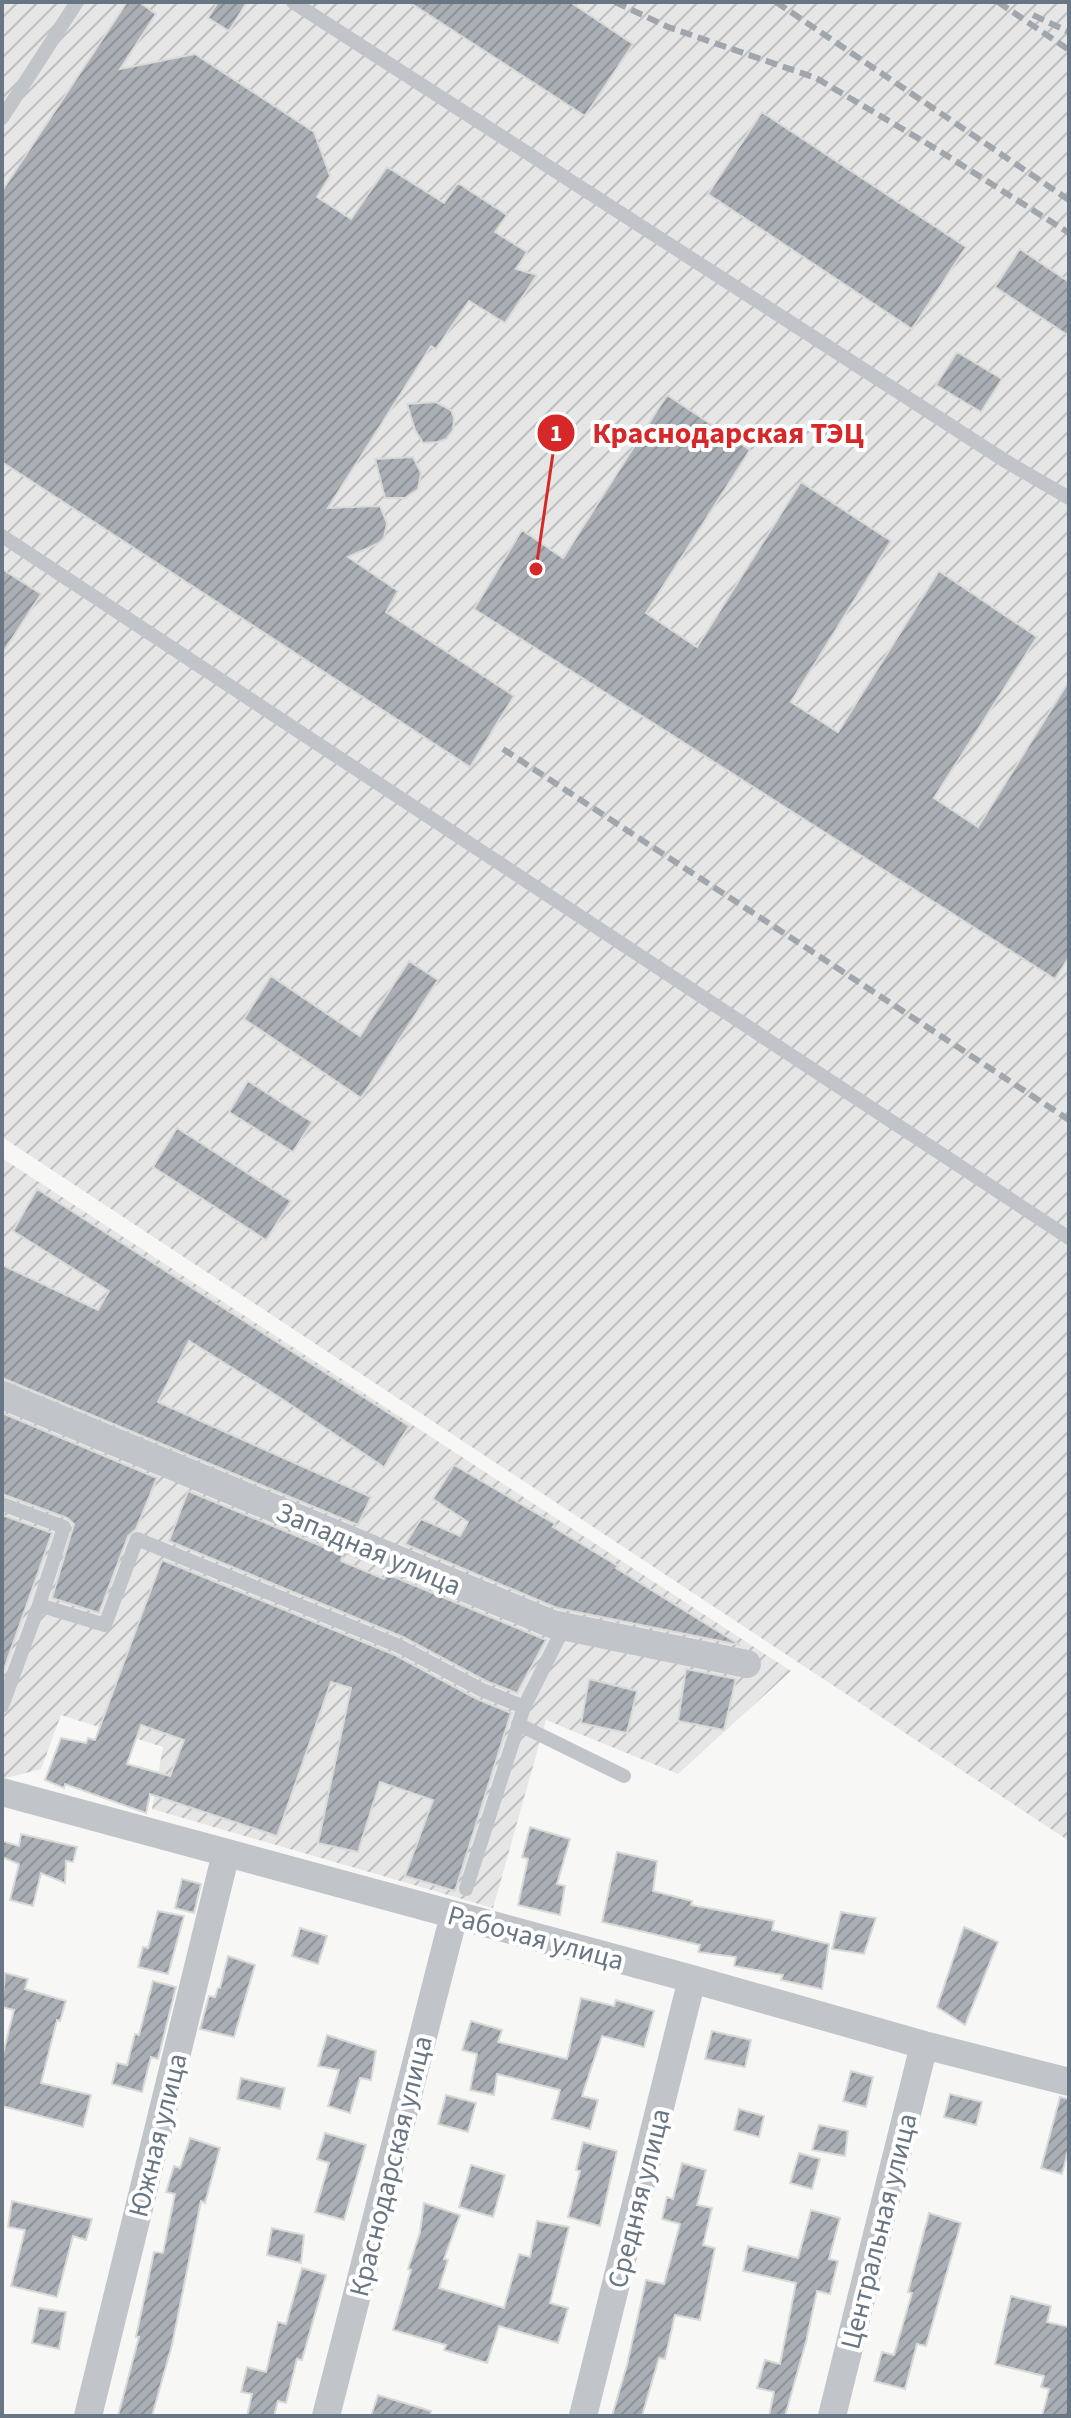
<svg xmlns="http://www.w3.org/2000/svg" width="1071" height="2418" font-family="'Source Sans 3',sans-serif">
	<style>
		.industrial { fill: url(#industrial-furrows) }
		.building { fill: url(#building-hatch); stroke: #d9d9d7; stroke-width: 2; fill-rule: evenodd }
		.lines { fill: none; stroke-linecap: round; stroke-linejoin: round }
		.service { stroke: #c1c4c8; stroke-width: 14 }
		.minor { stroke: #c1c4c8; stroke-width: 28 }
		.rail { stroke: #a1a6ac; stroke-width: 6; stroke-dasharray: 12 6; stroke-linecap: butt }
		.labels { text-anchor: middle; stroke-width: 8; stroke-linejoin: round; paint-order: stroke }
		.street-label { font-size: 28px; fill: #697683; stroke: #fff }
		.leader { fill: none; stroke: #d62828; stroke-width: 3 }
		.callout-dot { fill: #d62828; stroke: #fff; stroke-width: 3 }
		.mark-label { font-size: 24px; text-anchor: middle; font-weight: bold; fill: #fff }
		.callout-label { font-size: 30px; text-anchor: middle; font-weight: bold; fill: #d62828; stroke: #fff; stroke-width: 8; stroke-linejoin: round; paint-order: stroke }
	</style>
	<defs>
		<pattern id="industrial-furrows" width="10" height="10" patternUnits="userSpaceOnUse" patternTransform="scale(2)"><rect width="10" height="10" fill="#e5e6e5"/><path d="M-1 1l2-2M0 10L10 0M9 11l2-2" fill="none" stroke="#bebfbf"/></pattern>
		<pattern id="building-hatch" width="6" height="6" patternUnits="userSpaceOnUse" patternTransform="scale(2)"><rect width="6" height="6" fill="#a9afb5"/><path d="M-1 1l2-2M0 6l6-6M5 7l2-2" fill="none" stroke="#8e9399"/></pattern>
	</defs>
	<rect width="100%" height="100%" fill="#f7f7f5"/>
	<path class="industrial" d="M2,2h1067v1839l-1067,-704z
		M2,1158l789,513 -113,103 -132,-54 -53,188 -341,-99 11,-62 -102,-32 -20,54 -39,10z"/>
	<path class="building" d="M127,2h12l17,12 -36,55 75,-15 119,78 16,44 -13,21 34,22 36,-52 57,36 14,-20 49,32 -12,17 32,20 -11,17 21,6 -32,48 -36,-22 -33,48 -5,-3 -103,162 52,-2 7,17 -3,15 -5,5 -31,14 50,34 -12,21 128,84 -44,71 -468,-305v-271z
		M218,2h29l-18,29 -21,-13z
		M409,2h161l63,42 -48,72z
		M762,112l204,135 -54,82 -204,-135z
		M1020,249l49,33v54l-74,-49z
		M957,352l45,27 -21,33 -45,-27z
		M667,395l83,55 -104,163 51,34 104,-165 90,59 -100,161 47,30 101,-161 98,66 -103,161 44,29 91,-146v276l-14,22 -581,-370 48,-79 41,28z
		M436,402l15,8 3,8 -1,12 -7,9 -8,3 -15,1 -8,-13 -8,-26z
		M413,457l8,16 -3,16 -13,9h-20l-10,-39z
		M2,569l39,25 -39,60z
		M409,961l29,19 -77,118 -117,-79 27,-43 89,60z
		M248,1081l64,41 -19,30 -64,-40z
		M177,1128l114,73 -25,39 -113,-73z
		M37,1189l372,237 -25,41 -108,-72 -87,-54 -31,61 213,95 -13,28 -356,-147v-113l96,45 11,-19 -96,-60z
		M2,1413l155,65 -21,51 -8,7 -29,77 -47,-15 22,-74 -7,-6 -65,-24z
		M454,1465l101,59 -2,3 65,39 -2,2 124,77 -183,-37 -152,-64 16,-25 39,17 8,-14 -35,-23z
		M188,1491l155,64 -2,6 43,18 3,-5 159,66 -29,53 -31,-12 -83,-44 -234,-96z
		M2,1515l50,18 -48,136 -2,-1z
		M162,1560l233,95 82,44 34,14 -56,178 -50,-15 28,-76 -53,-18 -22,70 -40,-9 33,-155 -20,-6 -54,154 -127,-42 -4,19 -81,-29 -1,4 -19,-8 16,-42 25,5 2,-5 7,2zM141,1725l43,15 -14,36 -43,-12z
		M686,1669l50,10 -12,51 -46,-9z
		M589,1679l48,12 -10,42 -46,-10z
		M530,1827l40,12 -13,45 8,2 -5,29 -42,-10 10,-46 -6,-2z
		M21,1834l56,13 -4,15 -7,-1 -1,22 -24,-10 -8,33 -23,-6 9,-36 -17,-7v-16l17,5z
		M617,1852l40,9 -4,30 39,10 -1,4 83,16 -2,9 57,14 -7,45 -41,-9 2,-5 -49,-9 2,-9 -38,-5 2,-7 -98,-23z
		M182,1879l19,5 -7,29 -19,-5z
		M158,1911l26,5 -16,58 -30,-7 5,-20 5,1z
		M841,1912l35,6 -12,36 -32,-5z
		M964,1927l34,15 -33,83 -28,-18z
		M300,1928l27,8 -9,28 -26,-8z
		M228,1956l27,9 -21,72 -34,-8 9,-33 6,1 3,-9h2z
		M5,1973l23,6 -3,10 41,12 -6,20 -3,-1 -16,63 50,12 -8,32 -81,-21v-48l12,-48 -12,-3z
		M153,1981l23,6 -18,72 -7,-2 -9,35 -30,-8 5,-21 10,2 8,-31 4,1z
		M581,1998l33,8 2,-6 38,11 -10,36 -42,-11 -20,60 16,4 -8,29 -38,-10 8,-29 -63,-16 -3,21 -24,-5 7,-36 -15,-4 9,-29 31,9 -4,12 69,17z
		M712,2031l39,9 -6,27 -40,-8z
		M327,2035l49,16 -5,29 -11,-2 -10,35 -22,-7 11,-36 -21,-4z
		M851,2071l22,6 -7,30 -23,-6z
		M241,2078l44,10 -5,21 -43,-10z
		M950,2094l32,8 -6,23 -32,-8z
		M446,2095l30,8 -8,29 -30,-8z
		M1060,2097l9,2v48l-7,27 -21,-6z
		M739,2109l25,7 -5,21 -25,-7z
		M819,2125l29,6 -3,25 -33,-6z
		M325,2133l41,12 -22,75 -29,-8 14,-49 -12,-4z
		M190,2138l30,10 -15,55 -4,-2 -29,144 -20,71h-34l21,-79h-3l18,-85 9,1 12,-59 -9,-2 8,-26 6,2z
		M583,2142l34,9 -17,75 -32,-9 12,-46 -4,-1z
		M799,2153l21,6 -8,30 -22,-6z
		M682,2163l24,7 -9,35 15,3 -9,37 12,3 -15,72 -25,-5 -10,44 -6,-1 -17,58h-30l15,-51 19,-85 18,4 16,-60 -18,-5 5,-22 6,2z
		M471,2165l34,10 -12,42 -34,-10z
		M12,2201l80,18 -6,21 -13,-4 -16,61 -46,-11 14,-56 -17,-3z
		M424,2203l36,12 -16,44 4,1 -9,28 65,20 15,-54 11,3 7,-36 32,6 -19,76 18,5 -10,35 -59,-17 -12,37 -43,-13 2,-5 -53,-15 18,-60 -3,-1 12,-37z
		M811,2210l29,8 -11,41 9,2 -8,33 -13,-3 -11,51 -21,74h-16l5,-24 -17,-4 8,-28 15,4 16,-81 -53,-12 5,-25 50,12z
		M929,2213l32,10 -35,123 -9,-2 -12,45 -31,-8 8,-29 12,3 18,-62 -4,-1z
		M272,2228l32,7 -3,28 -34,-8z
		M302,2268l24,7 -24,85 -5,-1 -11,44 -8,-2 -4,15h-27l5,-22 -11,-2 6,-25 19,5 12,-50 8,2z
		M1011,2296l40,10 -4,16 22,5v89h-27l7,-27 -8,-2 3,-11 -49,-12z
		M39,2308l27,4 -7,37 -27,-6z
		M378,2395l53,16 -1,5h-59z"/>
	<g class="lines">
		<path class="service" d="M293,2l714,460 62,36
			M2,118l75,-116
			M2,536l1067,702
			M2,1504l62,23 -25,78 66,20 32,-86 262,107 83,44 42,17 40,-80
			M2,1706l37,-101
			M518,1724l106,52
			M466,1889l58,-182"/>
		<path class="minor" d="M2,1395l550,229 195,40
			M2,1792l690,187 232,66 145,37
			M88,2416l138,-563
			M326,2416l128,-501
			M583,2416l109,-437
			M832,2416l92,-371"/>
		<path class="rail" d="M615,2l53,25 148,51 122,72 131,83
			M776,2l293,198
			M998,2l71,48
			M1033,15l36,17
			M503,749l566,371"/>
	</g>
	<g class="labels">
		<g class="street-label">
			<text transform="translate(369 1548) rotate(23)" y="10">Западная улица</text>
			<text transform="translate(536 1937) rotate(15)" y="10">Рабочая улица</text>
			<text transform="translate(157 2135) rotate(-76)" y="10">Южная улица</text>
			<text transform="translate(390 2166) rotate(-76)" y="10">Краснодарская улица</text>
			<text transform="translate(638 2198) rotate(-76)" y="10">Средняя улица</text>
			<text transform="translate(878 2231) rotate(-76)" y="10">Центральная улица</text>
		</g>
	</g>
	<path class="leader" d="M536 569L556 433"/>
	<g class="callout-dot">
		<circle cx="536" cy="569" r="8"/>
		<circle cx="556" cy="433" r="20"/>
	</g>
	<g class="mark-label">
		<text x="556" y="441">1</text>
	</g>
	<g class="callout-label">
		<text x="728" y="443">Краснодарская ТЭЦ</text>
	</g>
	<rect width="1071" height="2418" fill="none" stroke="#697683" stroke-width="8"/>
</svg>
